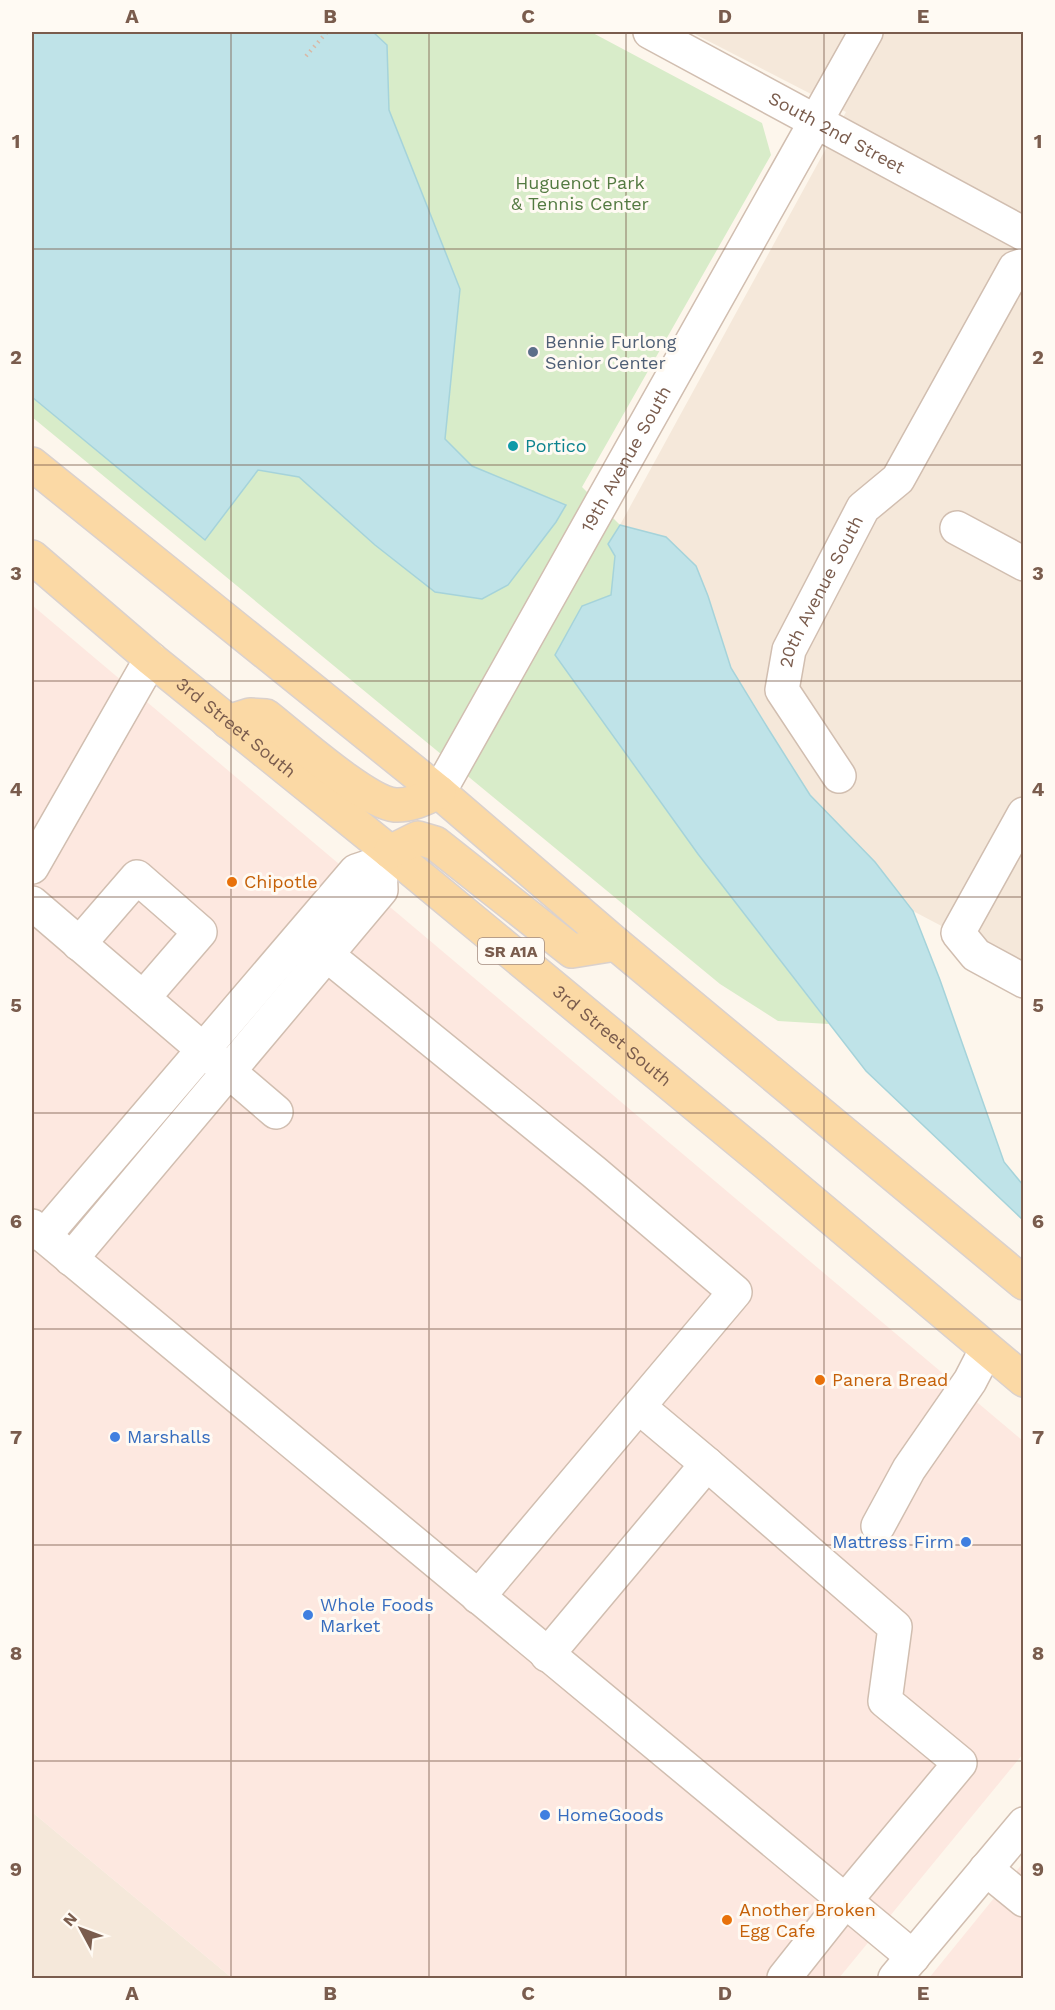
<svg xmlns="http://www.w3.org/2000/svg" width="1055" height="2010" font-family="'Work Sans',sans-serif">
	<style>
		.residential { fill: #f5e8da }
		.commercial { fill: #fde8e0 }
		.green { fill: #d8ecc9 }
		.water { fill: #bfe3e8; stroke: #a5d3da; stroke-width: 1.5 }
		.lines { fill: none; stroke-linecap: round; stroke-linejoin: round }
		.minor-casing { stroke: #d1beb0; stroke-width: 36 }
		.major-casing { stroke: #dad1cd; stroke-width: 36 }
		.path { stroke: #d9b8a5; stroke-width: 4; stroke-dasharray: 1.5 4.5; stroke-linecap: butt }
		.minor { stroke: #fff; stroke-width: 33 }
		.major { stroke: #fbd9a5; stroke-width: 33 }
		.grid { fill: none; stroke: #7a5c4d; stroke-width: 1.5; stroke-opacity: 0.55 }
		.service-dot { fill: #5c6f8a; stroke: #fffaf3; stroke-width: 2 }
		.culture-dot { fill: #0f9aa8; stroke: #fffaf3; stroke-width: 2 }
		.food-dot { fill: #e8710a; stroke: #fffaf3; stroke-width: 2 }
		.shop-dot { fill: #3f7fe0; stroke: #fffaf3; stroke-width: 2 }
		.labels { text-anchor: middle; stroke-width: 6; stroke-linejoin: round; paint-order: stroke }
		.shield { fill: #fffaf3; stroke: #a28b7f; stroke-width: 1.5 }
		.shield-label { font-size: 16px; font-weight: bold; fill: #7a5c4d }
		.street-label { font-size: 18px; fill: #7a5c4d; stroke: #fffaf3 }
		.park-label { font-size: 18px; fill: #537a41; stroke: #fffaf3 }
		.service-label { font-size: 18px; fill: #4e5e75; stroke: #fffaf3; text-anchor: start }
		.culture-label { font-size: 18px; fill: #0d838f; stroke: #fffaf3; text-anchor: start }
		.food-label { font-size: 18px; fill: #c56008; stroke: #fffaf3; text-anchor: start }
		.shop-label { font-size: 18px; fill: #366cbe; stroke: #fffaf3; text-anchor: start }
		.neatline { fill: none; stroke: #7a5c4d; stroke-width: 2 }
		.grid-label { font-size: 20px; text-anchor: middle; font-weight: bold; fill: #7a5c4d }
	</style>
	<rect width="100%" height="100%" fill="#fdf6ec"/>
	<path class="residential" d="M691,32h332v937l-110,-58 -38,-49 -65,-67 -79,-127 -23,-72 -42,-59 -46,-12 226,-413z
		M32,1812l200,166h-200z"/>
	<path class="commercial" d="M32,605l991,836v313l-184,224h-607l-200,-166z
		M1023,1863v115h-94l61,-75z"/>
	<path class="green" d="M373,32h218l171,91 9,32 -189,332 38,38 -12,19 7,11 -4,40 -29,11 35,136 81,112 131,170 -51,-3 -58,-37 -688,-567v-20l173,143 53,-70 41,7 76,68 166,-5 15,-18 10,-17 -94,-39 -27,-27 15,-150 -71,-179 -2,-65z"/>
	<path class="water" d="M32,32h341l14,13 2,65 71,179 -15,150 27,27 94,39 -10,17 -48,63 -26,14 -47,-7 -60,-47 -76,-68 -41,-7 -53,70 -173,-143z
		M620,525l46,12 30,29 12,30 23,72 38,62 41,65 65,67 38,49 27,69 64,182 19,23v35l-157,-149 -168,-217 -143,-199 27,-49 29,-11 4,-39 -7,-12z"/>
	<g class="lines">
		<defs>
			<g id="minor">
				<path id="s1" d="M650,32l374,202"/>
				<path d="M957,528l67,36"/>
				<path id="s2" d="M839,776l-57,-86 7,-40 74,-142 35,-29 117,-211 9,-3"/>
				<path id="s3" d="M439,792l427,-760"/>
				<path d="M1024,814l-66,119 18,22 48,26"/>
				<path d="M32,867l119,-208"/>
				<path d="M32,903l244,209"/>
				<path d="M79,944l58,-67 63,55 -57,66"/>
				<path d="M327,955l267,217 141,120 -257,305"/>
				<path d="M32,1226l881,731"/>
				<path d="M44,1236l312,-365 24,-8 10,-11"/>
				<path d="M71,1259l310,-369 -1,-27"/>
				<path d="M639,1407l68,57"/>
				<path d="M878,1526l31,-57 61,-88 16,-31"/>
				<path d="M547,1655l160,-191 188,163 -10,74 75,62 -115,138 -61,77"/>
				<path d="M986,1869l38,31"/>
				<path d="M895,1978l129,-154"/>
			</g>
			<g id="major">
				<path d="M32,464l407,328 177,152 408,339"/>
				<path id="s4" d="M32,557l119,102 239,193 376,311 258,217"/>
				<path d="M228,722l22,-7 16,1c27,21 99,86 129,89 16,1 30,-7 44,-13"/>
				<path d="M390,852l28,-14 17,5 137,108 44,-7"/>
			</g>
		</defs>
		<use href="#minor" class="minor-casing"/>
		<use href="#major" class="major-casing"/>
		<path class="path" d="M306,56l21,-24"/>
		<use href="#minor" class="minor"/>
		<use href="#major" class="major"/>
	</g>
	<path class="grid" d="M231,32v1946M429,32v1946M626,32v1946M824,32v1946M32,249h992M32,465h992M32,681h992M32,897h992M32,1113h992M32,1329h992M32,1545h992M32,1761h992"/>
	<circle class="service-dot" cx="533" cy="352" r="6"/>
	<circle class="culture-dot" cx="513" cy="446" r="6"/>
	<g class="food-dot">
		<circle cx="232" cy="882" r="6"/>
		<circle cx="820" cy="1380" r="6"/>
		<circle cx="727" cy="1920" r="6"/>
	</g>
	<g class="shop-dot">
		<circle cx="115" cy="1437" r="6"/>
		<circle cx="966" cy="1542" r="6"/>
		<circle cx="308" cy="1615" r="6"/>
		<circle cx="545" cy="1815" r="6"/>
	</g>
	<g class="labels">
		<rect class="shield" x="478" y="938" width="66" height="26" rx="4.5"/>
		<g class="shield-label">
			<text x="511" y="957">SR A1A</text>
		</g>
		<g class="street-label">
			<text dy="6" stroke="none"><textPath href="#s1" startOffset="212">South 2nd Street</textPath></text>
			<text dy="6" stroke="none"><textPath href="#s3" startOffset="382">19th Avenue South</textPath></text>
			<text dy="6" stroke="none"><textPath href="#s2" startOffset="210">20th Avenue South</textPath></text>
			<text dy="6" stroke="none"><textPath href="#s4" startOffset="266">3rd Street South</textPath></text>
			<text dy="6" stroke="none"><textPath href="#s4" startOffset="752">3rd Street South</textPath></text>
		</g>
		<g class="park-label">
			<text x="580" y="189">Huguenot Park<tspan x="580" dy="21">&amp; Tennis Center</tspan></text>
		</g>
		<g class="service-label">
			<text x="545" y="348">Bennie Furlong<tspan x="545" dy="21">Senior Center</tspan></text>
		</g>
		<g class="culture-label">
			<text x="525" y="452">Portico</text>
		</g>
		<g class="food-label">
			<text x="244" y="888">Chipotle</text>
			<text x="832" y="1386">Panera Bread</text>
			<text x="739" y="1916">Another Broken<tspan x="739" dy="21">Egg Cafe</tspan></text>
		</g>
		<g class="shop-label">
			<text x="127" y="1443">Marshalls</text>
			<text x="954" y="1548" text-anchor="end">Mattress Firm</text>
			<text x="320" y="1611">Whole Foods<tspan x="320" dy="21">Market</tspan></text>
			<text x="557" y="1821">HomeGoods</text>
		</g>
	</g>
	<rect width="1055" height="2010" fill="none" stroke="#fffaf3" stroke-width="66"/>
	<g transform="translate(81 1929) rotate(311)" stroke="#fffaf3" stroke-width="4.5" paint-order="stroke">
	<path d="M0-4.5L10 22L0 15L-10 22Z" fill="#7a5c4d"/>
	<text y="-9" font-size="16" font-weight="bold" text-anchor="middle" fill="#7a5c4d">N</text>
	</g>
	<rect x="33" y="33" width="989" height="1944" class="neatline"/>
	<g class="grid-label">
		<text x="132" y="23">A</text>
		<text x="330" y="23">B</text>
		<text x="528" y="23">C</text>
		<text x="725" y="23">D</text>
		<text x="923" y="23">E</text>
		<text x="16" y="148">1</text>
		<text x="1038" y="148">1</text>
		<text x="16" y="364">2</text>
		<text x="1038" y="364">2</text>
		<text x="16" y="580">3</text>
		<text x="1038" y="580">3</text>
		<text x="16" y="796">4</text>
		<text x="1038" y="796">4</text>
		<text x="16" y="1012">5</text>
		<text x="1038" y="1012">5</text>
		<text x="16" y="1228">6</text>
		<text x="1038" y="1228">6</text>
		<text x="16" y="1444">7</text>
		<text x="1038" y="1444">7</text>
		<text x="16" y="1660">8</text>
		<text x="1038" y="1660">8</text>
		<text x="16" y="1876">9</text>
		<text x="1038" y="1876">9</text>
		<text x="132" y="2000">A</text>
		<text x="330" y="2000">B</text>
		<text x="528" y="2000">C</text>
		<text x="725" y="2000">D</text>
		<text x="923" y="2000">E</text>
	</g>
</svg>
